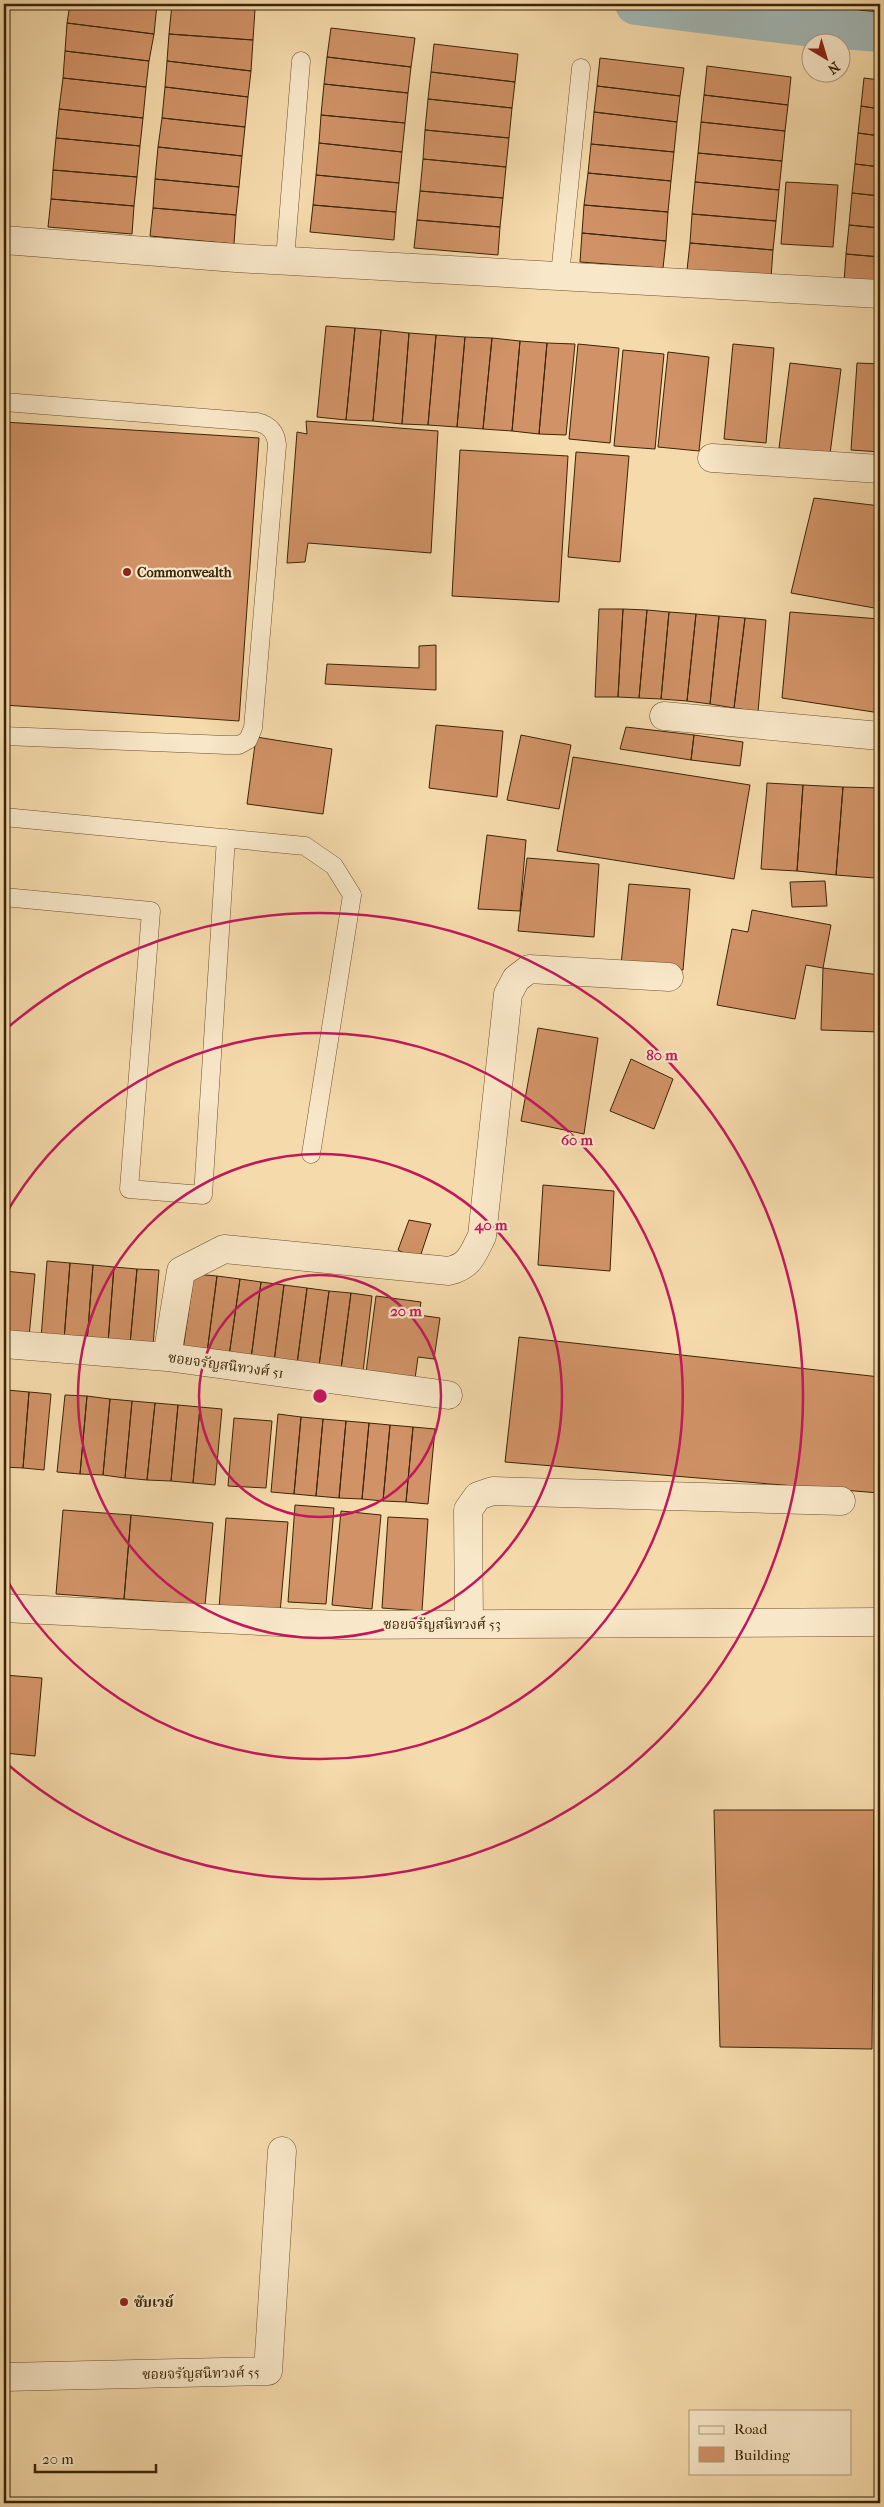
<svg xmlns="http://www.w3.org/2000/svg" width="884" height="2507" font-family="'IM FELL French Canon','Noto Serif Thai',serif">
	<style>
		.lines { fill: none; stroke-linecap: round; stroke-linejoin: round }
		.canal { stroke: #a2b7b5; stroke-width: 42 }
		.building { fill: #d09266; stroke: #3b2405 }
		.service-casing { stroke: #6a522e; stroke-width: 19 }
		.minor-casing { stroke: #6a522e; stroke-width: 29 }
		.service { stroke: #f8e7c8; stroke-width: 18 }
		.minor { stroke: #f8e7c8; stroke-width: 28 }
		.ring { fill: none; stroke: #c2185b; stroke-width: 2.5 }
		.poi-dot { fill: #8f2418; stroke: #f8e7c8; stroke-width: 2 }
		.labels { text-anchor: middle; stroke-width: 4.5; stroke-linejoin: round; paint-order: stroke }
		.poi-label { font-size: 14px; font-weight: bold; fill: #3b2405; stroke: #f8e7c8; text-anchor: start }
		.street-label { font-size: 14px; fill: #3b2405; stroke: #f8e7c8 }
		.centre { fill: #c2185b; stroke: #f8e7c8; stroke-width: 2.5 }
		.ring-label { font-size: 15px; text-anchor: middle; font-weight: bold; fill: #c2185b; stroke: #f8e7c8; stroke-width: 4.5; stroke-linejoin: round; paint-order: stroke }
	</style>
	<rect width="100%" height="100%" fill="#f5daab"/>
	<filter id="stains"><feTurbulence type="fractalNoise" baseFrequency=".004" numOctaves="4"/><feColorMatrix values="0 0 0 0 .2 0 0 0 0 .09 0 0 0 0 .02 0 0 0 .5 -.17"/></filter>
	<radialGradient id="worn" r=".72"><stop offset=".6" stop-color="#630" stop-opacity="0"/><stop offset="1" stop-color="#630" stop-opacity=".3"/></radialGradient>
	<g class="lines">
		<path class="canal" d="M636,4l168,21 76,6"/>
	</g>
	<path class="building" d="M70,4h87l-3,30 -87,-11z
		M172,4l83,5 -2,31 -84,-6z
		M859,4h21v8l-21,-2z
		M67,23l87,11 -5,27 -84,-10z
		M331,28l84,10 -4,29 -84,-10z
		M169,34l84,6 -2,31 -84,-10z
		M434,44l84,10 -3,28 -84,-10z
		M65,51l84,10 -3,26 -83,-9z
		M327,57l84,10 -3,26 -84,-9z
		M600,58l84,10 -4,28 -83,-10z
		M167,61l84,10 -3,26 -83,-10z
		M707,66l84,11 -3,28 -84,-10z
		M431,72l84,10 -3,26 -84,-9z
		M63,78l83,9 -3,31 -84,-9z
		M864,78l16,2v29l-19,-3z
		M324,84l84,9 -3,30 -84,-8z
		M597,86l83,10 -3,26 -83,-10z
		M165,87l83,10 -3,30 -83,-9z
		M704,95l84,10 -3,26 -84,-9z
		M428,99l84,9 -3,30 -84,-8z
		M861,106l19,3v27l-22,-3z
		M59,109l84,9 -3,28 -84,-8z
		M594,112l83,10 -3,30 -83,-8z
		M321,115l84,8 -3,29 -83,-9z
		M162,118l83,9 -3,29 -84,-9z
		M701,122l84,9 -3,30 -84,-8z
		M425,130l84,8 -3,29 -83,-8z
		M858,133l22,3v31l-25,-3z
		M56,138l84,8 -3,31 -84,-7z
		M319,143l83,9 -3,31 -83,-8z
		M591,144l83,8 -3,29 -83,-8z
		M158,147l84,9 -3,31 -84,-8z
		M698,153l84,8 -3,29 -84,-8z
		M423,159l83,8 -3,31 -83,-7z
		M855,164l25,3v29l-28,-3z
		M53,170l84,7 -3,29 -83,-7z
		M588,173l83,8 -3,31 -84,-7z
		M316,175l83,8 -3,29 -83,-7z
		M155,179l84,8 -3,28 -83,-7z
		M695,182l84,8 -3,31 -84,-7z
		M786,182l52,3 -5,62 -52,-3z
		M420,191l83,7 -3,29 -83,-7z
		M852,193l28,3v32l-31,-3z
		M51,199l83,7 -2,28 -84,-7z
		M313,205l83,7 -2,28 -84,-8z
		M584,205l84,7 -2,29 -84,-8z
		M153,208l83,7 -2,29 -84,-8z
		M692,214l84,7 -3,29 -83,-7z
		M417,220l83,7 -2,28 -84,-7z
		M849,225l31,3v29l-34,-3z
		M582,233l84,8 -3,27 -83,-6z
		M690,243l83,7 -2,28 -84,-8z
		M846,254l34,3v28l-36,-3z
		M326,326l29,2 -9,92 -29,-3z
		M355,328l26,2 -8,91 -27,-1z
		M381,330l28,3 -7,91 -29,-3z
		M409,333l27,2 -8,90 -26,-1z
		M436,335l29,2 -8,90 -29,-2z
		M465,337l27,1 -9,91 -26,-2z
		M492,338l28,3 -8,90 -29,-2z
		M520,341l27,2 -8,91 -27,-3z
		M547,343l28,1 -9,91 -27,-1z
		M578,344l41,4 -9,95 -41,-4z
		M733,344l41,4 -8,95 -42,-4z
		M623,350l41,4 -9,95 -41,-3z
		M668,352l41,5 -10,94 -41,-4z
		M790,363l51,6 -11,85 -51,-6z
		M857,363l23,1v88l-29,-2z
		M306,421l132,10 -7,122 -123,-10 -3,19 -18,1 10,-131 10,2z
		M4,422l255,16 -20,283 -235,-16z
		M460,450l108,6 -9,146 -107,-6z
		M576,452l53,4 -9,106 -52,-5z
		M814,498l66,8v103l-89,-16z
		M599,609h24l-5,88h-23z
		M623,609l24,1 -8,88 -21,-1z
		M647,610l22,2 -8,87 -22,-1z
		M669,612l27,2 -9,87 -26,-2z
		M790,612l90,7v94l-98,-15z
		M696,614l23,2 -9,88 -23,-3z
		M719,616l26,2 -11,90 -24,-4z
		M745,618l21,2 -8,92 -24,-4z
		M436,645v45l-111,-6 2,-20 92,4v-22z
		M436,725l67,6 -6,66 -68,-9z
		M626,727l68,8 -3,25 -71,-11z
		M521,735l50,10 -12,64 -52,-9z
		M694,735l49,7 -3,24 -49,-6z
		M256,737l76,12 -9,65 -76,-10z
		M573,757l177,28 -16,94 -177,-28z
		M767,783l36,2 -6,86 -36,-2z
		M803,785l40,2 -7,88 -39,-4z
		M843,787l37,1 -5,90 -39,-3z
		M880,807v72l-5,-1z
		M487,835l39,5 -6,71 -42,-2z
		M527,858l72,6 -5,73 -76,-6z
		M825,881l2,25 -35,1 -2,-25z
		M629,884l61,5 -7,81 -62,-5z
		M752,910l79,15 -8,43 -17,-3 -11,54 -78,-14 15,-76 16,3z
		M823,968l57,7v57l-59,-2z
		M538,1028l60,10 -14,96 -63,-13z
		M631,1059l42,20 -19,50 -44,-18z
		M543,1185l71,6 -4,80 -72,-6z
		M409,1220l22,4 -12,36 -21,-10z
		M47,1261l23,2 -6,77 -23,-2z
		M70,1263l23,2 -6,77 -23,-2z
		M93,1265l21,2 -6,76 -21,-1z
		M114,1267l23,2 -7,75 -22,-1z
		M137,1269l22,1 -6,76 -23,-2z
		M4,1271l31,3 -6,63 -25,-2z
		M194,1274l23,2 -10,77 -24,-3z
		M217,1276l23,3 -11,77 -22,-3z
		M240,1279l21,3 -10,77 -22,-3z
		M261,1282l23,3 -10,77 -23,-3z
		M284,1285l23,3 -10,76 -23,-2z
		M307,1288l22,3 -10,75 -22,-2z
		M329,1291l22,2 -10,76 -22,-3z
		M351,1293l21,3 -9,76 -22,-3z
		M376,1296l45,6 -2,13 21,3 -6,41 -16,-2 -4,29 -49,-6z
		M519,1337l361,40 -1,116 -374,-31z
		M7,1390l22,2 -6,76 -19,-1z
		M29,1392l22,2 -7,76 -21,-2z
		M65,1395l22,1 -7,78 -23,-2z
		M87,1396l23,3 -7,76 -23,-1z
		M110,1399l22,2 -7,77 -22,-3z
		M132,1401l23,2 -8,77 -22,-2z
		M155,1403l23,2 -7,76 -24,-1z
		M178,1405l22,2 -7,76 -22,-2z
		M200,1407l22,2 -7,76 -22,-2z
		M278,1414l23,3 -7,77 -23,-2z
		M301,1417l22,2 -7,77 -22,-2z
		M234,1418l38,3 -6,67 -38,-2z
		M323,1419l23,2 -7,77 -23,-2z
		M346,1421l23,2 -7,76 -23,-1z
		M369,1423l21,2 -7,76 -21,-2z
		M390,1425l23,2 -7,75 -23,-1z
		M413,1427l22,2 -7,75 -22,-2z
		M295,1505l39,3 -8,96 -38,-2z
		M63,1510l68,5 -7,84 -68,-5z
		M341,1511l40,4 -9,94 -40,-4z
		M131,1515l82,8 -8,82 -81,-6z
		M388,1517l40,2 -6,92 -40,-3z
		M226,1518l62,4 -8,91 -61,-5z
		M4,1675l38,3 -7,78 -31,-3z
		M714,1810h160l-2,239 -152,-2z"/>
	<g class="lines">
		<defs>
			<path id="service" d="M285,259l16,-198
				M560,275l21,-207
				M4,402l253,20c12,3 19,10 20,23l-24,283 -5,12 -9,5h-12l-223,-9
				M4,817l301,29 29,20 18,29 -41,259
				M4,897l147,14 -22,278 74,6 23,-357"/>
			<path id="minor" d="M4,240l232,18 644,36
				M712,458l168,11
				M664,716l216,20
				M4,1344l163,13 281,38
				M167,1357l14,-86 43,-22 225,22c21,-5 24,-17 33,-35l26,-242 8,-15 13,-10 140,8
				M4,1608l335,17 541,-3
				M469,1624l-1,-114 10,-14 15,-5 348,10
				M4,2377l264,-6 14,-220"/>
		</defs>
		<use href="#service" class="service-casing"/>
		<use href="#minor" class="minor-casing"/>
		<use href="#service" class="service"/>
		<use href="#minor" class="minor"/>
	</g>
	<g class="ring">
		<circle cx="320" cy="1396" r="121"/>
		<circle cx="320" cy="1396" r="242"/>
		<path d="M4 1217A363 363 0 1 1 4 1575"/>
		<path d="M6 1029A483 483 0 1 1 6 1763"/>
	</g>
	<g class="poi-dot">
		<circle cx="127" cy="572" r="5"/>
		<circle cx="124" cy="2302" r="5"/>
	</g>
	<g class="labels">
		<g class="poi-label">
			<text x="137" y="577">Commonwealth</text>
			<text x="134" y="2307">ซับเวย์</text>
		</g>
		<g class="street-label">
			<text transform="translate(226 1365) rotate(8)" y="5">ซอยจรัญสนิทวงศ์ 51</text>
			<text x="442" y="1629">ซอยจรัญสนิทวงศ์ 53</text>
			<text transform="translate(201 2373) rotate(-1)" y="5">ซอยจรัญสนิทวงศ์ 55</text>
		</g>
	</g>
	<circle cx="320" cy="1396" r="8" class="centre"/>
	<g class="ring-label">
		<text x="662" y="1060">80 m</text>
		<text x="577" y="1145">60 m</text>
		<text x="491" y="1230">40 m</text>
		<text x="406" y="1316">20 m</text>
	</g>
	<rect width="884" height="2507" fill="none" stroke="#f5daab" stroke-width="20"/>
	<rect x="5" y="5" width="874" height="2497" fill="none" stroke="#3b2405" stroke-width="2.5"/>
	<rect x="10" y="10" width="864" height="2487" fill="none" stroke="#3b2405"/>
	<rect x="689" y="2410" width="162" height="65" fill="#f8e7c8" stroke="#ac997a"/>
	<rect x="699" y="2426" width="25" height="8" fill="#f8e7c8" stroke="#ac997a"/>
	<text x="734" y="2434" font-size="15" fill="#3b2405">Road</text>
	<rect x="699" y="2447" width="25" height="15" fill="#d09266" stroke="#ac997a"/>
	<text x="734" y="2460" font-size="15" fill="#3b2405">Building</text>
	<g transform="translate(826 58) rotate(142)"><circle r="24" fill="#f8e7c8" stroke="#ac997a"/>
	<path d="M0-4L9 19L0 12L-9 19Z" fill="#8f2418"/>
	<text y="-8" font-size="14" font-weight="bold" text-anchor="middle" fill="#3b2405">N</text>
	</g>
	<path d="M35 2464v8h121v-8" fill="none" stroke="#3b2405" stroke-width="2.5"/>
	<text x="42" y="2464" font-size="15" fill="#3b2405" stroke="#f8e7c8" stroke-width="4" paint-order="stroke">20 m</text>
	<rect width="100%" height="100%" filter="url(#stains)"/>
	<rect width="100%" height="100%" fill="url(#worn)"/>
</svg>
